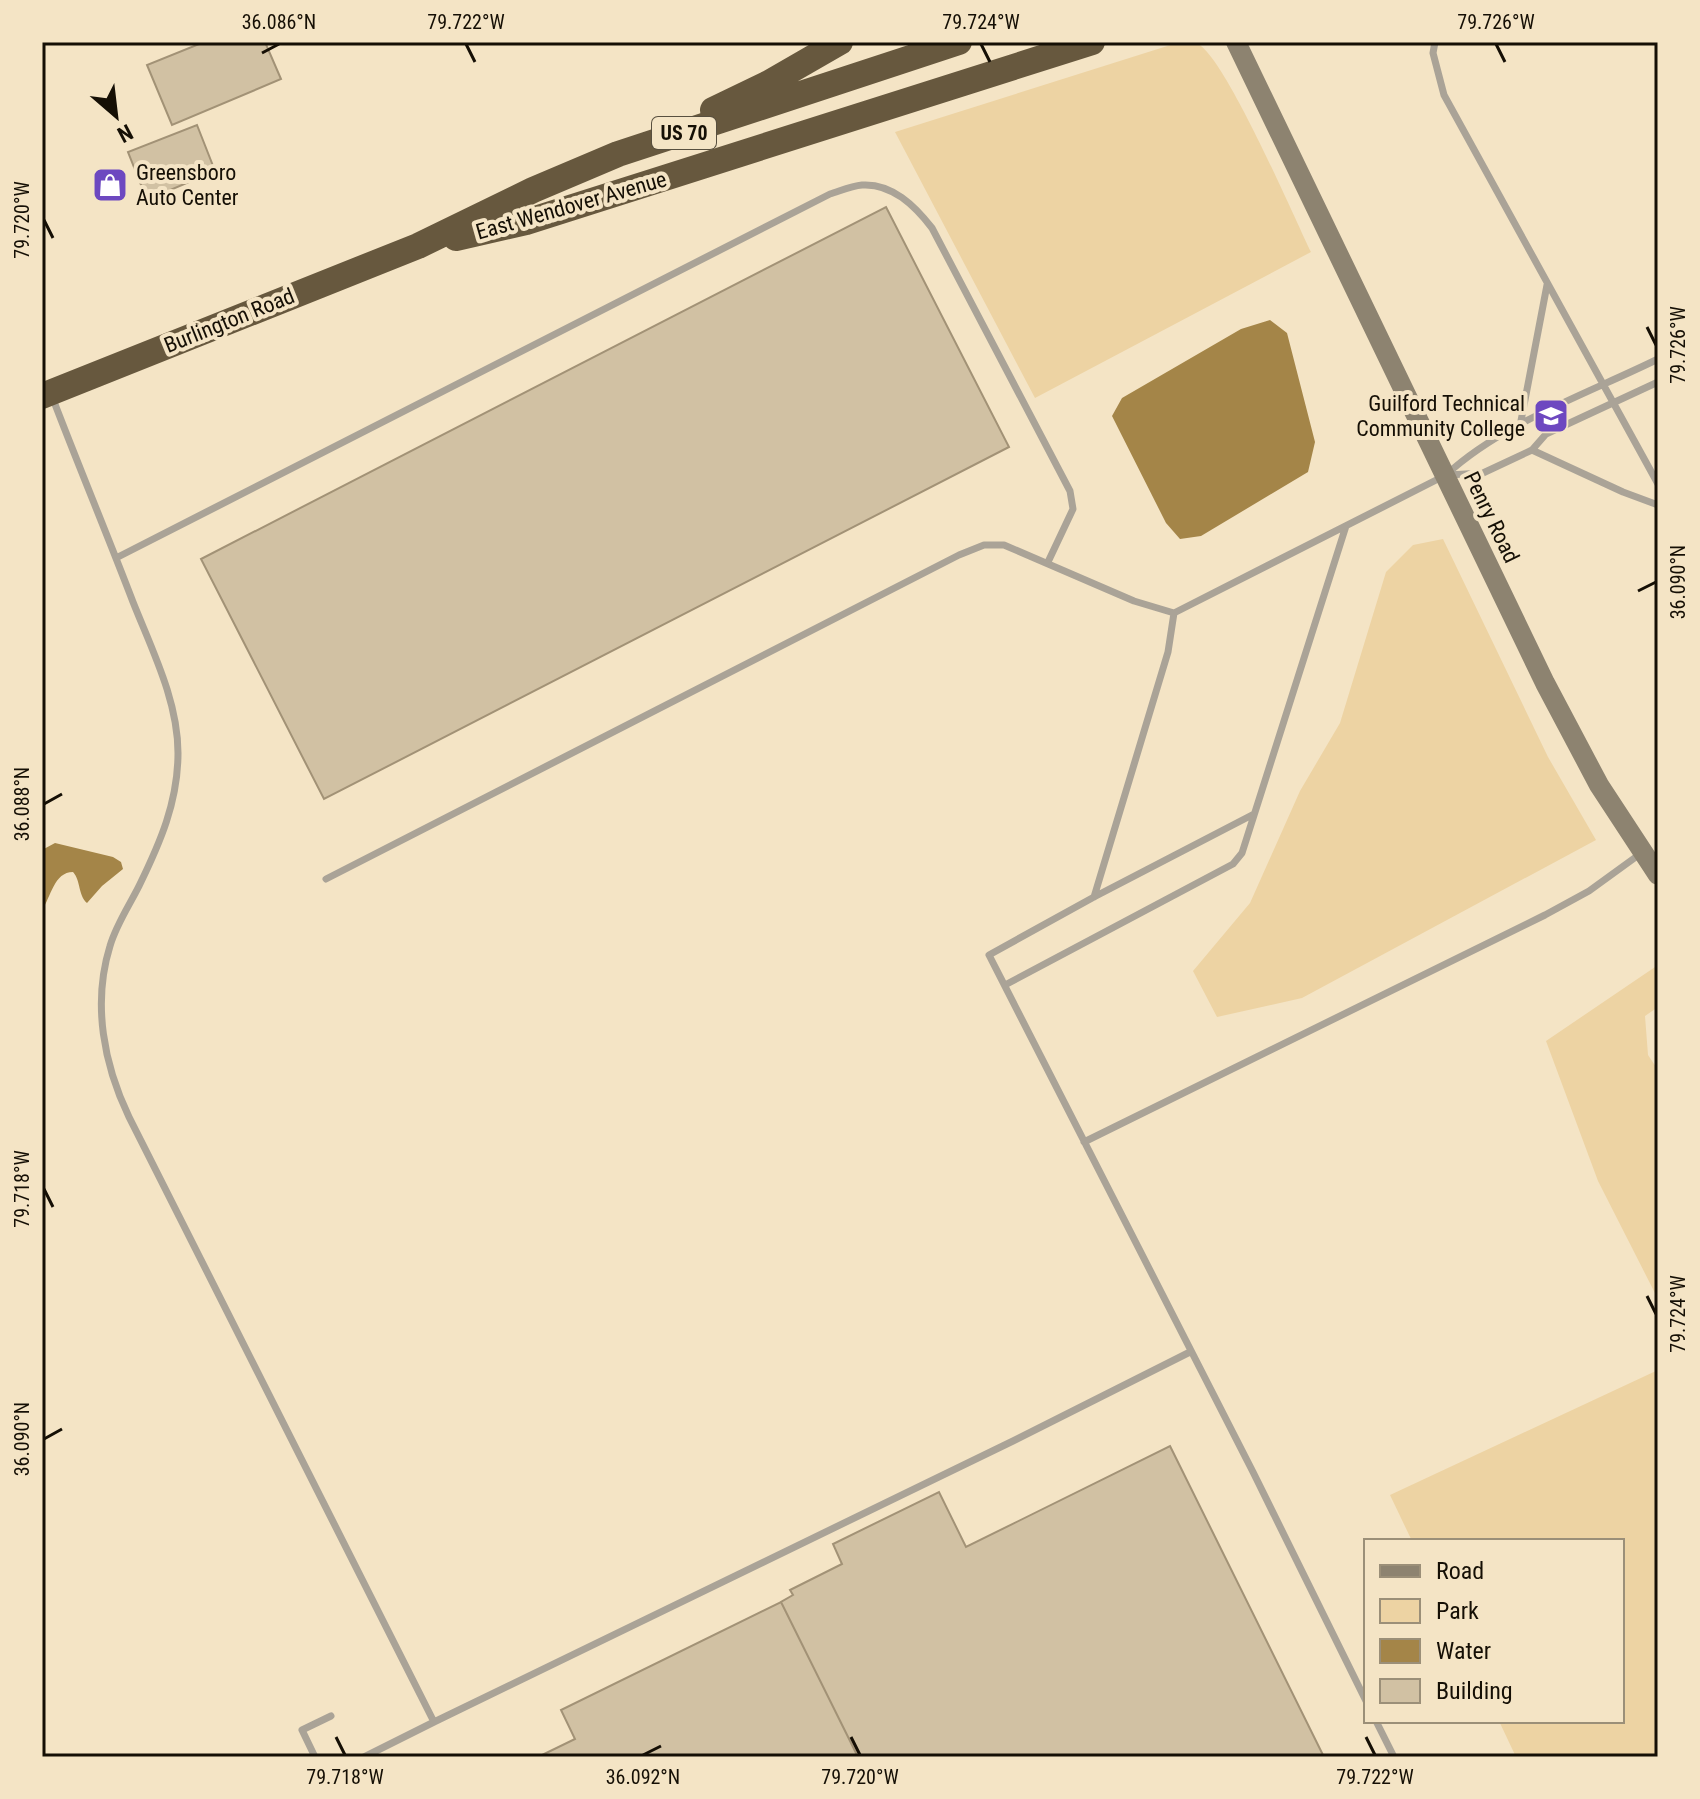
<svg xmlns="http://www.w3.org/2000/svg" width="1700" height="1799" font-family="'Roboto Condensed',sans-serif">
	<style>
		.green { fill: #edd3a3 }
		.water { fill: #a48548 }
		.building { fill: #d1c1a3; stroke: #a29276; stroke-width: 2 }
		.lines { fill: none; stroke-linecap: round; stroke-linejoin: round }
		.lane { stroke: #aaa397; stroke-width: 7 }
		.secondary { stroke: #8d8370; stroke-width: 20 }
		.highway { stroke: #67583e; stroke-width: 26 }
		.ticks { fill: none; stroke: #150f05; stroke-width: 3 }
		.labels { text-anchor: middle; stroke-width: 8; stroke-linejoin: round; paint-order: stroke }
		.shield { fill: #f4e4c5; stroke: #584f3f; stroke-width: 2 }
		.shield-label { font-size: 20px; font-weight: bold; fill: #150f05 }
		.poi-label { font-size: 22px; fill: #150f05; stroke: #f4e4c5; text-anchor: start }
		.street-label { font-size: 22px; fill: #150f05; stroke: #f4e4c5 }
		.neatline { fill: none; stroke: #150f05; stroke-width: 3 }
		.ticks-label { font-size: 20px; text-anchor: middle; fill: #150f05 }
	</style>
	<rect width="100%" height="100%" fill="#f4e4c5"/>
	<path class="green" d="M1180,42c5,0 13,0 18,2 28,15 95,171 113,208l-276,146 -140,-266z
		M1443,539l105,218 48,83 -294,158 -85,19 -24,-46 57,-68 50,-112 40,-68 46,-151 27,-27z
		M1658,965v42l-13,9 3,39 10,15v229l-60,-118 -52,-140z
		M1658,1370v387h-142l-17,-36h123v-180h-210l-22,-46z"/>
	<path class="water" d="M1270,320l17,13 28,109 -7,30 -107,64 -21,3 -14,-16 -54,-107 10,-18 119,-69z
		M55,843l58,14 8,5 2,7 -21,17 -15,17c-9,-8 -6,-22 -14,-31 -19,0 -22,25 -31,38v-60z"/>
	<path class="building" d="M204,42h61l16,37 -109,46 -25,-60z
		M197,125l18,46 -68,29 -19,-48z
		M886,207l123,240 -685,352 -123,-240z
		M1170,1446l154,311h-466l-77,-155 12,-7 -3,-5 52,-26 -9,-20 106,-52 27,55z
		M781,1602l77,155h-320l37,-18 -14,-29z"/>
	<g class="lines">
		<path class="lane" d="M1435,42l-2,11 11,42 214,389
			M53,399c26,68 54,135 80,203 19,48 45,99 45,151 0,49 -18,90 -39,133 -10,20 -23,39 -29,60 -18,58 -6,119 19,171l305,605 579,-281 177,-89
			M1520,426l27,-141
			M1532,450l14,-16 112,-52
			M1448,475l35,-2 49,-23 91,42 35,13
			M116,558l714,-364c10,-3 21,-8 32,-9 30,-2 53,21 70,43l138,263 3,18 -25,53
			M1254,814l-160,83 -105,58 264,517 113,229
			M326,879l633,-324 25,-10h20l130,56 40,12
			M1094,897l74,-245 6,-39 272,-138c56,-52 143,-82 212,-116
			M1005,985l228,-121 9,-11 104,-327
			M1084,1142l461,-227 44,-24 51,-37
			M1376,1721l18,36
			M315,1757l-13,-27 29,-14
			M364,1757l70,-35"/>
		<path class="secondary" d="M1236,42l309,641 54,102 59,90"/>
		<path class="highway" d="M713,110l54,-26 73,-42
			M456,238l70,-16 566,-180
			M42,396l376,-150 115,-56 85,-36 341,-112"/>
	</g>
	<path class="ticks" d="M466,44l9,18M981,44l9,18M1496,44l9,18M262,53l17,-9M44,220l9,18M1647,327l9,18M1638,591l18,-9M44,804l18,-10M44,1189l9,18M1647,1296l9,18M44,1439l18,-10M336,1737l9,18M851,1737l9,18M1366,1737l9,18M643,1755l18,-9"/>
	<defs>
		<symbol id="shop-square" viewBox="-11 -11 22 22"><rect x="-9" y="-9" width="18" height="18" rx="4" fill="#6d48c0" stroke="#f4e4c5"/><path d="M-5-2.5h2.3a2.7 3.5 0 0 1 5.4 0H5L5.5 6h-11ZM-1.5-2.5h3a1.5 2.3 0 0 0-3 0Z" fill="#fff"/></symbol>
		<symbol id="university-square" viewBox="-11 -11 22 22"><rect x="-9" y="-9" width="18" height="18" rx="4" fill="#6d48c0" stroke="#f4e4c5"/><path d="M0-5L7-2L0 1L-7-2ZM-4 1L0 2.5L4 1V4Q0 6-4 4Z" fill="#fff"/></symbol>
	</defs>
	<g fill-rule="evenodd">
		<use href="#shop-square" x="90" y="165" width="40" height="40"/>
		<use href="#university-square" x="1531" y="396" width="40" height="40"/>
	</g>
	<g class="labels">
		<rect class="shield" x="652" y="117" width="64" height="32" rx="6"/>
		<g class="shield-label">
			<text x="684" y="140">US 70</text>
		</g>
		<g class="poi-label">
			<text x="136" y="180">Greensboro<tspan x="136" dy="25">Auto Center</tspan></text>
			<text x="1525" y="411" text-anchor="end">Guilford Technical<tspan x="1525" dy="25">Community College</tspan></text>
		</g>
		<g class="street-label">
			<text transform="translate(571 205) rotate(-16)" y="8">East Wendover Avenue</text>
			<text transform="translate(229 320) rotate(-22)" y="8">Burlington Road</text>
			<text transform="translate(1492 517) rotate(64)" y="8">Penry Road</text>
		</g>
	</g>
	<rect width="1700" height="1799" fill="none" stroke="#f4e4c5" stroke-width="88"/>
	<rect x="1364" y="1539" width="260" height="184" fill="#f4e4c5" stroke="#9b8f78" stroke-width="2"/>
	<rect x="1380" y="1565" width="40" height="12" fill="#8d8370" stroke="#9b8f78" stroke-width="2"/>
	<text x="1436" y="1579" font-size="24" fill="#150f05">Road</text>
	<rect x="1380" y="1599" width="40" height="24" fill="#edd3a3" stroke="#9b8f78" stroke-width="2"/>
	<text x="1436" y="1619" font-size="24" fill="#150f05">Park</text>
	<rect x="1380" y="1639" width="40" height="24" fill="#a48548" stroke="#9b8f78" stroke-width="2"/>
	<text x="1436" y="1659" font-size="24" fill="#150f05">Water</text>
	<rect x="1380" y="1679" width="40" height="24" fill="#d1c1a3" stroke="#9b8f78" stroke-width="2"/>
	<text x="1436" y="1699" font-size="24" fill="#150f05">Building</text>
	<g transform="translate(116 116) rotate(152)" stroke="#f4e4c5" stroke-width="6" paint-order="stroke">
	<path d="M0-6L14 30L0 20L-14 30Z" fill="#150f05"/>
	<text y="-12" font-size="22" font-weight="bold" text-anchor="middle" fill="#150f05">N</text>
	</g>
	<rect x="44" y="44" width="1612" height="1711" class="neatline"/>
	<g class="ticks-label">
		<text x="279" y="29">36.086°N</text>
		<text x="466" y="29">79.722°W</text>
		<text x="981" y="29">79.724°W</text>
		<text x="1496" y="29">79.726°W</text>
		<text transform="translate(22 220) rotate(-90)" y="7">79.720°W</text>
		<text transform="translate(1678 345) rotate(-90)" y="7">79.726°W</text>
		<text transform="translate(1678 582) rotate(-90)" y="7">36.090°N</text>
		<text transform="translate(22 804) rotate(-90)" y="7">36.088°N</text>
		<text transform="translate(22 1189) rotate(-90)" y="7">79.718°W</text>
		<text transform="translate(1678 1314) rotate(-90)" y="7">79.724°W</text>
		<text transform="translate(22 1439) rotate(-90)" y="7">36.090°N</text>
		<text x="345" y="1784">79.718°W</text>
		<text x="643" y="1784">36.092°N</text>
		<text x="860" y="1784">79.720°W</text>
		<text x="1375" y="1784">79.722°W</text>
	</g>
</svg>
